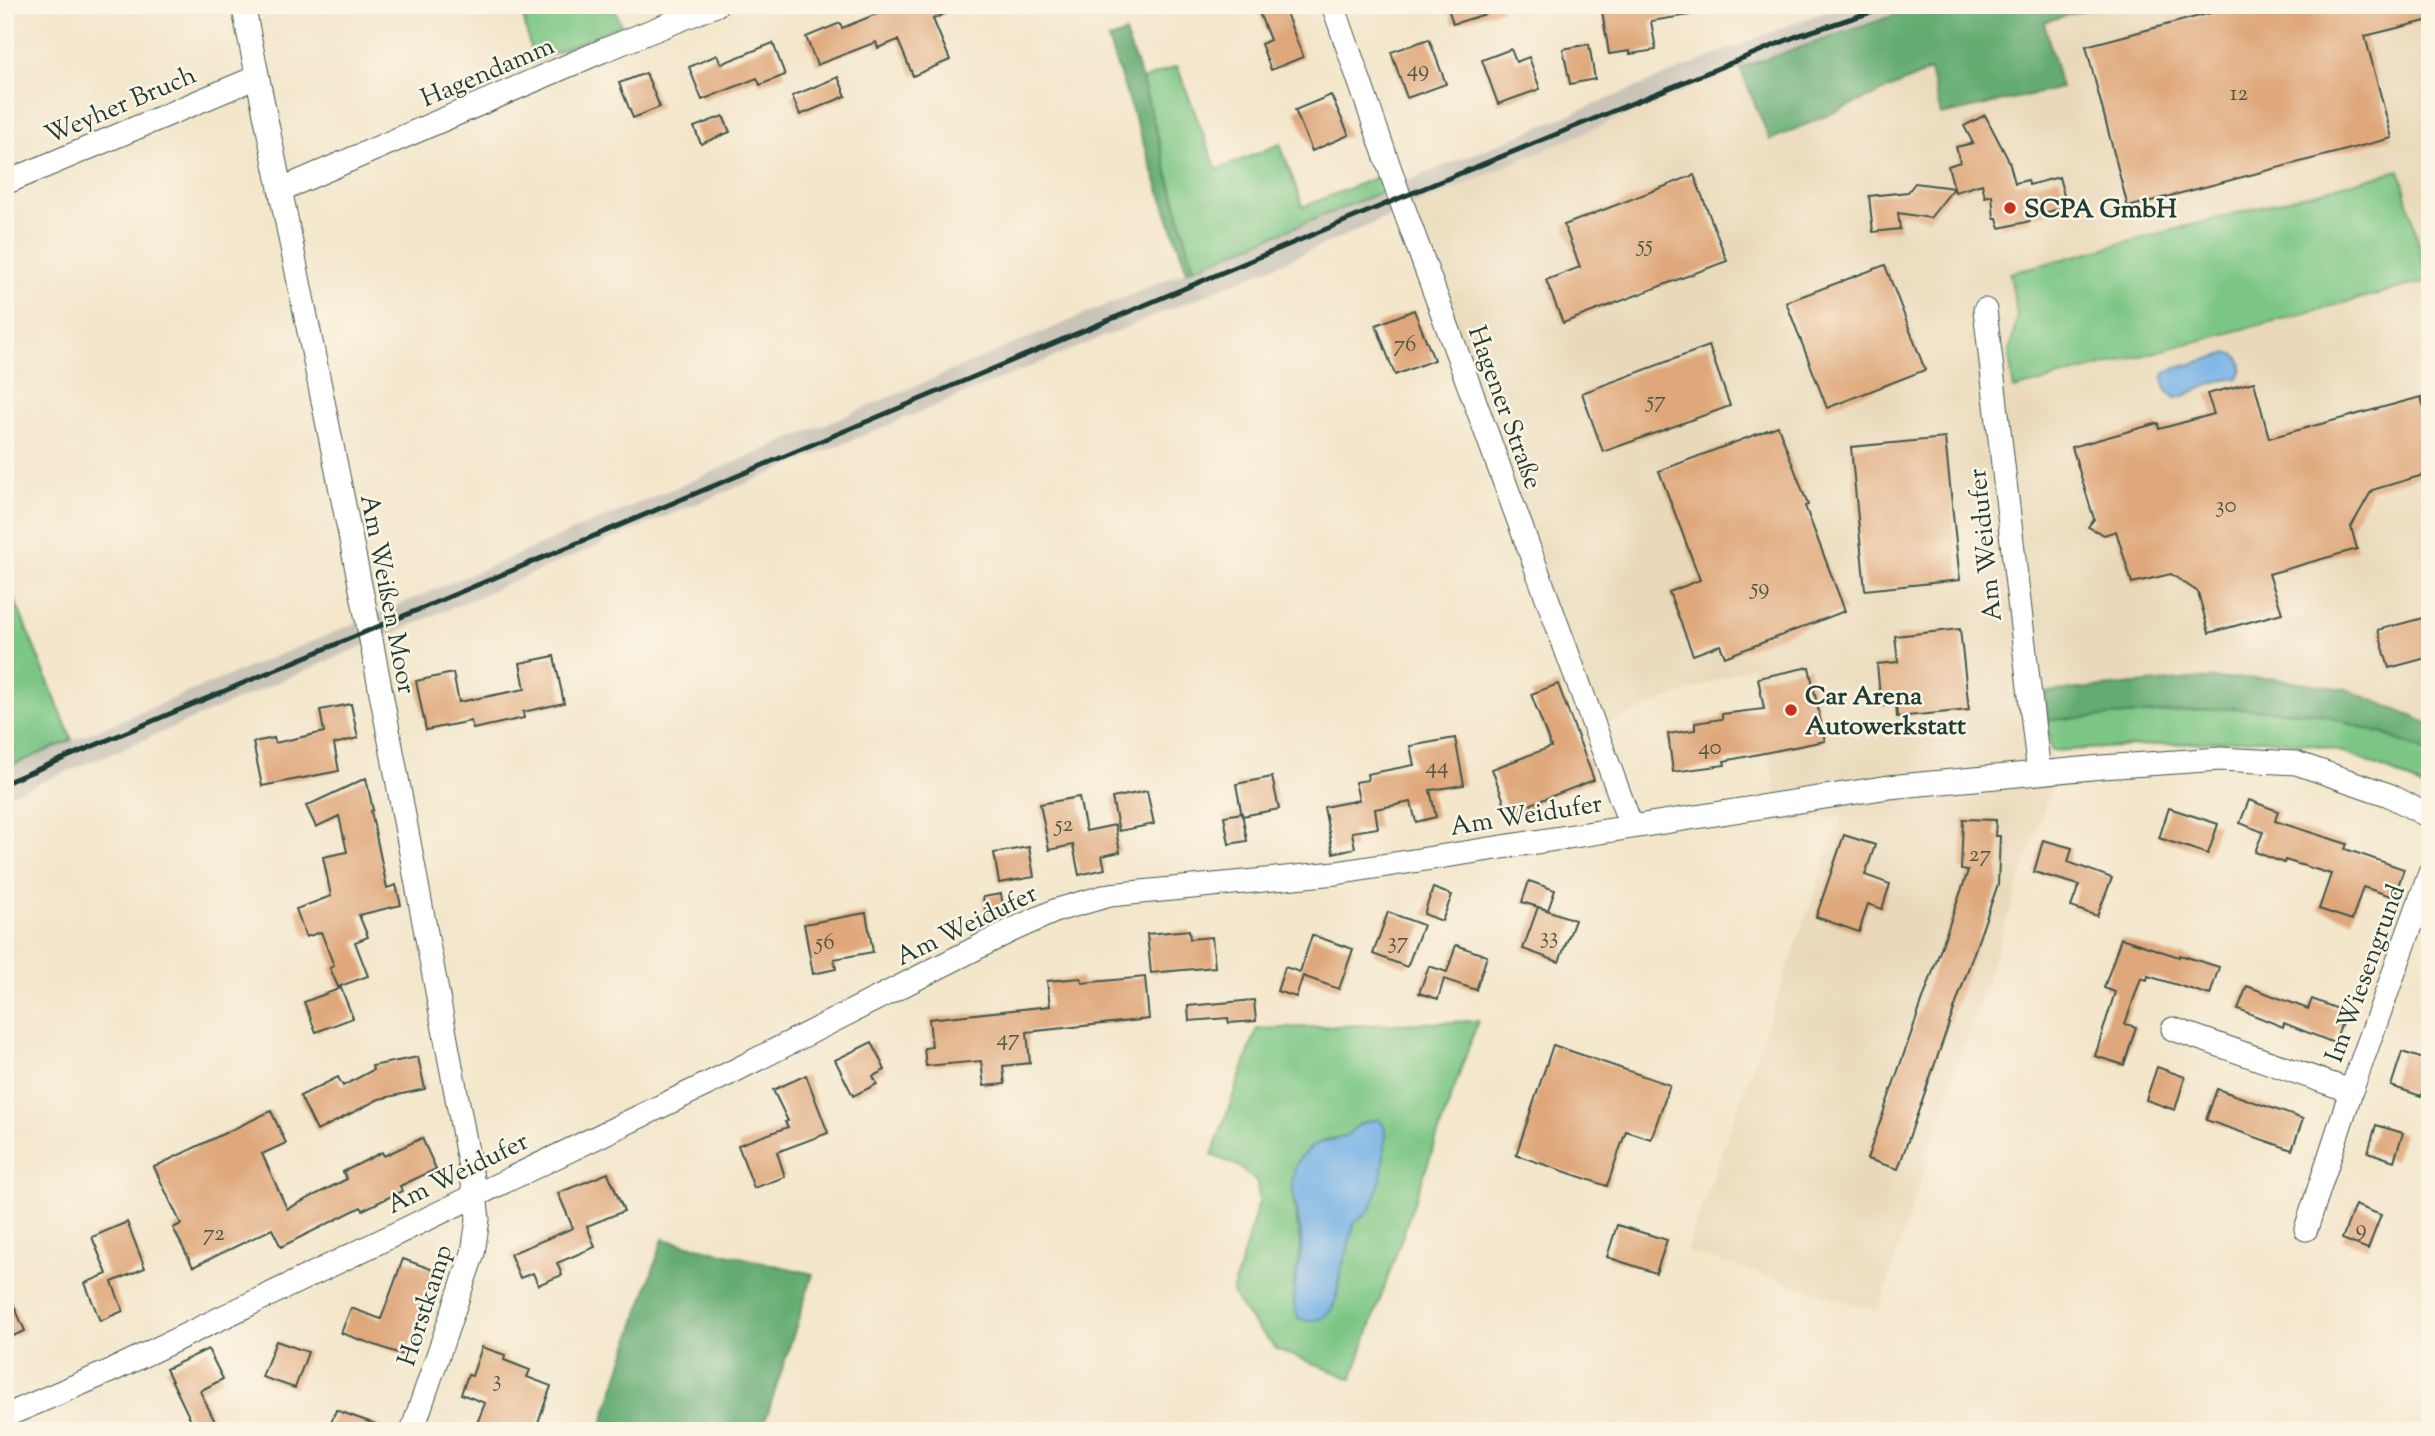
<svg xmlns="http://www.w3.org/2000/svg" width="2435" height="1436" font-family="'Sorts Mill Goudy',serif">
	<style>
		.built { fill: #e9d9ba }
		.industrial { fill: #c9c3b8 }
		.green { fill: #7bc685; stroke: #4d825c; stroke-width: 2; fill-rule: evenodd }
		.forest { fill: #64ab72; stroke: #427453; stroke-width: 2 }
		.water { fill: #75b1e6; stroke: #4a778d; stroke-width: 2 }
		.building { fill: #dfa87b }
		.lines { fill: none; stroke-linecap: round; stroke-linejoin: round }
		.street-casing { stroke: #3f564b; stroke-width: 25 }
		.street { stroke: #fff; stroke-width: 23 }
		.rail { stroke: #1f3d34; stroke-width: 5 }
		.poi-dot { fill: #c8321e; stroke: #fcf5e5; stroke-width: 2.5 }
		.labels { text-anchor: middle; stroke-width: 5; stroke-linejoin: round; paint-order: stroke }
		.number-label { font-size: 23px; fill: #4f5846 }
		.street-label { font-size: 26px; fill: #1f3d34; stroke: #fcf5e5 }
		.poi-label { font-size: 26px; font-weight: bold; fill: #1f3d34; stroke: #fcf5e5; text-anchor: start }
	</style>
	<rect width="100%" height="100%" fill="#fcf5e5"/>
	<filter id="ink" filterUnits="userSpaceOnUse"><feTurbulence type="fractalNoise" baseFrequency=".0143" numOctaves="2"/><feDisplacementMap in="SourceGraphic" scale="14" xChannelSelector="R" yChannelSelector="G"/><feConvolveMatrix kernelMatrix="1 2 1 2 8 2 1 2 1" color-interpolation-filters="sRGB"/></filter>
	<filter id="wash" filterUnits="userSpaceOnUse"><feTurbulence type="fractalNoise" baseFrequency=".00686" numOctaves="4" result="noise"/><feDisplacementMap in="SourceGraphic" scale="28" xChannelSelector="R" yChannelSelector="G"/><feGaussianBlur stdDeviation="1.57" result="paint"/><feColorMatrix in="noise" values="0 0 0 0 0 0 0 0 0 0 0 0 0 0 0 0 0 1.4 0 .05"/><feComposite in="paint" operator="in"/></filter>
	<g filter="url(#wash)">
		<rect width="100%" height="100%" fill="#f3e6cb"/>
		<path class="built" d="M1925,5h505v719l-84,-35 -301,3 6,59 -2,44 -112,333 -58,184 -193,-61 156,-435 -60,8 -30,-158 -164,65 -34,-68 -98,-289 -60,-162 248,-105 96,-39z"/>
		<path class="industrial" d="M1846,5h79l-148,49 -133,53 -400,172 -587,241 -518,222 -134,55v-29l339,-140 843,-357 607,-248z"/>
		<path class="green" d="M521,5h92l8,20 -88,37z
			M1177,66l40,104 63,-26 23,63 76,-31 5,15 -190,77 -52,-188z
			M2400,170l28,111 -414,108 -5,-34 8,-39 -7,-43z
			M5,576l67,164 -67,28z
			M2235,708l81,5 67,21 47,19v39l-35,-19 -53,-21 -32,-8 -48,-5 -211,12 -3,-31z
			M1478,1021l-126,358 -76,-30 -29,-33 -15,-23 27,-92 -2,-19 -19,-16 -26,-11 45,-126zM1361,1123l10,86 -17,14 -7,29 -6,16 -5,31 -43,-11 8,-38 -7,-48 27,-61 25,-5z"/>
		<path class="forest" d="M1925,5h178l-59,17 17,66 -120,27 -11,-44 -160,69 -30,-72z
			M1125,33l17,47 52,188 -7,3 -79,-231z
			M2271,678l75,11 84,35v29l-47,-19 -67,-21 -81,-5 -187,12 -3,-28 148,-13z
			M663,1239l150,35 -51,157h-162z"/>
		<path class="water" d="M2229,353c14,3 16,14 9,25l-20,3 -37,16 -6,1c-9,-7 -16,-17 -8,-27z
			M1378,1119l6,7 2,11 -5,42 -10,30 -17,14 -7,29 -6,16 -5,31 -4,10 -9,9 -12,3 -12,-2c-12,-24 0,-44 2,-69 3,-39 -30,-83 18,-107 7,-4 17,-2 26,-7 6,-3 10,-10 17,-13 4,-2 11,-2 16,-4z"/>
		<g id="blocks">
			<path class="building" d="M899,5h65l-31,14 17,41 -37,16 -15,-36 -20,8 -2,-6 -59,23 -11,-28 34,-14 2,5z
				M1256,5h27l20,52 -32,13 -10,-26 9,-4z
				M1447,5h54l1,4 -49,15z
				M1601,5h88l1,10 -39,6 5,29 -26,4v-3l-21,3z
				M2241,5h189v15l-65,16 27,102 -264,69 -42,-161z
				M1429,39l17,45 -39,14 -16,-46z
				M773,43l12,32 -25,10 -3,-7 -55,22 -13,-33 28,-12 4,9z
				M1589,44l6,35 -25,5 -7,-35z
				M1511,49l5,13 13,-5 11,32 -42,15 -16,-44z
				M646,73l14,34 -27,11 -14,-35z
				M838,77l8,19 -46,19 -8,-19z
				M1331,95l18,40 -37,16 -17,-41z
				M1985,115l24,46 6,22 13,-3 1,5 30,-8 8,30 -38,10 1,4 -30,7 -3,-10h-3l-2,-23 -7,2 -3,-13 -27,8 -1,-4 -24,30 -32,-5 2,16 -27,3 -4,-36 39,-4 7,-9 39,5 -6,-22 12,-4 -4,-15 17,-4 -9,-17z
				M723,116l7,16 -29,12 -7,-17z
				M1694,175l33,86 -164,62 -17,-43 34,-13 -16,-42z
				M1885,265l40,105 -98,38 -41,-106z
				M1414,310l20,50 -39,15 -19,-50z
				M1709,346l21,60 -127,46 -21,-59z
				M2254,382l15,56 152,-41 9,32v44l-58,17 -21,37 6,22 -88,25 13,39 -73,20 -11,-41 -27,-18 -39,9 -16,-52 -12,4 -16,-8 6,-8 -22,-72 86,-24 1,6 55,-15 -7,-20z
				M1778,426l30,79 -3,1 40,105 -120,46 -5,-12 -27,10 -24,-63 31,-12 -41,-109z
				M1945,438l15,142 -95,10 -14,-143z
				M2430,616v41l-41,11 -11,-38z
				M1960,629l9,81 -72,7 -1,-13 -15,2 -4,-42 21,-2 -3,-26z
				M554,656l10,47 -41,9 1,6 -51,11 -2,-8 -45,9 -10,-49 37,-8 6,29 66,-13 -5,-26z
				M1809,667l16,74 -101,20 1,4 -52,7 -5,-38 27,-4v-7l27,-4v-5l42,-5 -6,-31z
				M1558,684l36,96 -63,24 2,5 -23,9 -18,-49 59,-22 -20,-53z
				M351,704l7,34 -24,6 5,27 -77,15 -9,-44 21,-4 1,5 49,-11 -4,-22z
				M1455,738l9,47 -34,5 6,27 -20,5 -5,-20 -36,7 3,19 -26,4 3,16 -22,5 -9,-46 35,-7 -4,-18 13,-2 -1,-6 47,-9 -4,-19z
				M1272,777l7,32 -37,7 -6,-32z
				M366,778l7,32 -2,1 16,77 9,-3 5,20 -42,10 9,22 -13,5 13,34 -30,11 -8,-19 4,-2 -13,-34 -15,5 -10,-28 35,-13 -8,-39 24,-5 -8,-36 -23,11 -10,-21z
				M1147,791l7,33 -35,7 -7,-33z
				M1079,797l7,34 29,-6 5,27 -18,4 3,13 -26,6 -6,-30 -24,5 -9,-46z
				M2249,800l29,11 -3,10 72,23 -2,5 59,20 -10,28 -31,-10 -11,33 -33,-11 12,-35 -46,-14 -1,3 -29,-11 8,-20 -23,-9z
				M2169,808l49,16 -10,30 -49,-16z
				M1242,813l5,28 -18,3 -5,-28z
				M1963,819l33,1 -1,16h5l-2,48 -100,285 -31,-10 101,-288 -7,-1z
				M1844,835l31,10 -10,30 25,9 -8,25 -14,-5 -9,28 -43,-15z
				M2043,840l29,8 -4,14 44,16 -15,38 -26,-9 8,-22 -45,-13z
				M1029,847l5,30 -35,6 -5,-30z
				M1529,881l26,9 -7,20 -10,-3 37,13 -16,42 -36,-13 15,-42 -16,-5z
				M1433,888l19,7 -10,26 -18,-7z
				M1001,894l3,17 -18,3 -3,-17z
				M1388,912l35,13 -16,42 -34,-13z
				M866,913l7,39 -39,7 2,10 -23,5 -9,-50z
				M1189,930l1,9 22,-2 3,30 -64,6 -4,-39z
				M1312,935l41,14 -14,40 -36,-13 -7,21 -19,-6 8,-24 15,5z
				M2121,938l58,19 1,-2 39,12 -9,28 -62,-19 -1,4 -6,-2 -16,46 11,3 -12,38 -29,-9 20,-64 -11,-4z
				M1456,945l31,11 -11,34 -32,-11 -6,20 -19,-6 10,-27 18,6z
				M1145,977l4,42 -122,13 3,31 -27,3 2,18 -21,2 -3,-25 -55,5 -2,-18 8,-1 -3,-28 121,-13 -3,-25 34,-3 1,5z
				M2247,986l61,23 4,-10 34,13 -12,31 -50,-20 -1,4 -45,-18z
				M341,988l12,30 -37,14 -12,-30z
				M1254,1000l2,21 -27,2 -1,-5 -39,3 -1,-15z
				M872,1042l13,28 -12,6 4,8 -24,12 -18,-36z
				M1553,1045l117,40 -19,54 -25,-8 -19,55 -91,-31z
				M2402,1052l28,9v8l-9,27 -30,-10z
				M418,1057l7,32 -46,10 -62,32 -17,-35 38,-19 5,9 30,-16 -1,-4z
				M2157,1067l28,10 -10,33 -29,-10z
				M806,1075l22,58 -51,19 8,25 -31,11 -16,-43 50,-18 -3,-5 3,-1 -15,-31z
				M2217,1089l86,30 -11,31 -86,-30z
				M271,1111l15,32 -24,11 25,55 60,-30 -4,-7 39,-20 2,4 38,-18 14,31 -36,17 2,5 -39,19 -2,-3 -80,40 -9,-18 -79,38 -20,-39 8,-4 -27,-57z
				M2376,1125l27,8 -9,28 -26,-9z
				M608,1173l16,38 -37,15 8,21 -38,16 5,12 -24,10 -5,-12 -13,5 -10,-24 63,-26 -15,-35z
				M2355,1205l26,10 -13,34 -26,-10z
				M127,1222l18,46 -33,14 11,29 -23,10 -15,-38 22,-9 -15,-37z
				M1617,1225l50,15 -11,33 -49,-16z
				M403,1259l34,12 -31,85 -65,-23 10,-25 30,11z
				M5,1285l20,46 -20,8z
				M276,1341l32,11 -13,36 -33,-11z
				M482,1347l23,8 -1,5 26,10 -3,7 24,9 -16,45h-61l11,-28 -24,-9 7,-19 4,1z
				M208,1349l15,30 -23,12 17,35 -11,5h-10l-30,-62z
				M336,1410l50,18v3h-58z"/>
		</g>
	</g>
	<g filter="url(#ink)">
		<use href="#blocks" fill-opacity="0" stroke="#3f564b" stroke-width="2"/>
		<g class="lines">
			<defs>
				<path id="street" d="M243,5l126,624 106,565 3,25 -5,34 -61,178
					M1333,5l67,193 231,628
					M5,183l252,-106
					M280,190l322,-139 114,-46
					M1985,310l54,463
					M2173,1029l178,62 79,-218
					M2306,1229l45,-138
					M5,1416l110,-47 613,-295 282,-143 47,-21 53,-15 226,-22 553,-86 213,-20 118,-8 76,4 93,32 41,22"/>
			</defs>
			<use href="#street" class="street-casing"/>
			<use href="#street" class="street"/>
			<path class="rail" d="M5,783l1395,-585 397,-162 96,-31"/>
		</g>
	</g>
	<g class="poi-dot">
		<circle cx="2010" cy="208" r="7"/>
		<circle cx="1791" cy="710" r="7"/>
	</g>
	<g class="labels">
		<g class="number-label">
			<text x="1418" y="76">49</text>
			<text x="2239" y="100">12</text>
			<text x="1645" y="251">55</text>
			<text x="1405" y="351">76</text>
			<text x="1656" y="407">57</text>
			<text x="2226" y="512">30</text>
			<text x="1760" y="594">59</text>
			<text x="1710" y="754">40</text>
			<text x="1437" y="773">44</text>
			<text x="1064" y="831">52</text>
			<text x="1980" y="861">27</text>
			<text x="1549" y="943">33</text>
			<text x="1398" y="948">37</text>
			<text x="825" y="949">56</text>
			<text x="1008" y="1045">47</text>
			<text x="2361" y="1235">9</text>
			<text x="214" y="1240">72</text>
			<text x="497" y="1386">3</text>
		</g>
		<g class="street-label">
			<text transform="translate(487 71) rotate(-23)" y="9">Hagendamm</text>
			<text transform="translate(120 104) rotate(-23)" y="9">Weyher Bruch</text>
			<text transform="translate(1506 407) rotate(70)" y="9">Hagener Straße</text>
			<text transform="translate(1984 545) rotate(-96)" y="9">Am Weidufer</text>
			<text transform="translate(389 594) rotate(79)" y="9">Am Weißen Moor</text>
			<text transform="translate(1526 814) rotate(-9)" y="9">Am Weidufer</text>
			<text transform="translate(966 924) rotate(-26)" y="9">Am Weidufer</text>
			<text transform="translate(2364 973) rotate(-70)" y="9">Im Wiesengrund</text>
			<text transform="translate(457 1172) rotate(-26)" y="9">Am Weidufer</text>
			<text transform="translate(424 1305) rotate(-72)" y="9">Horstkamp</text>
		</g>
		<g class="poi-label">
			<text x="2024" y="217">SCPA GmbH</text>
			<text x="1805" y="704">Car Arena<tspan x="1805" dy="30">Autowerkstatt</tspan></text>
		</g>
	</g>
	<rect width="2435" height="1436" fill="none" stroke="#fcf5e5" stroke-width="28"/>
</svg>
